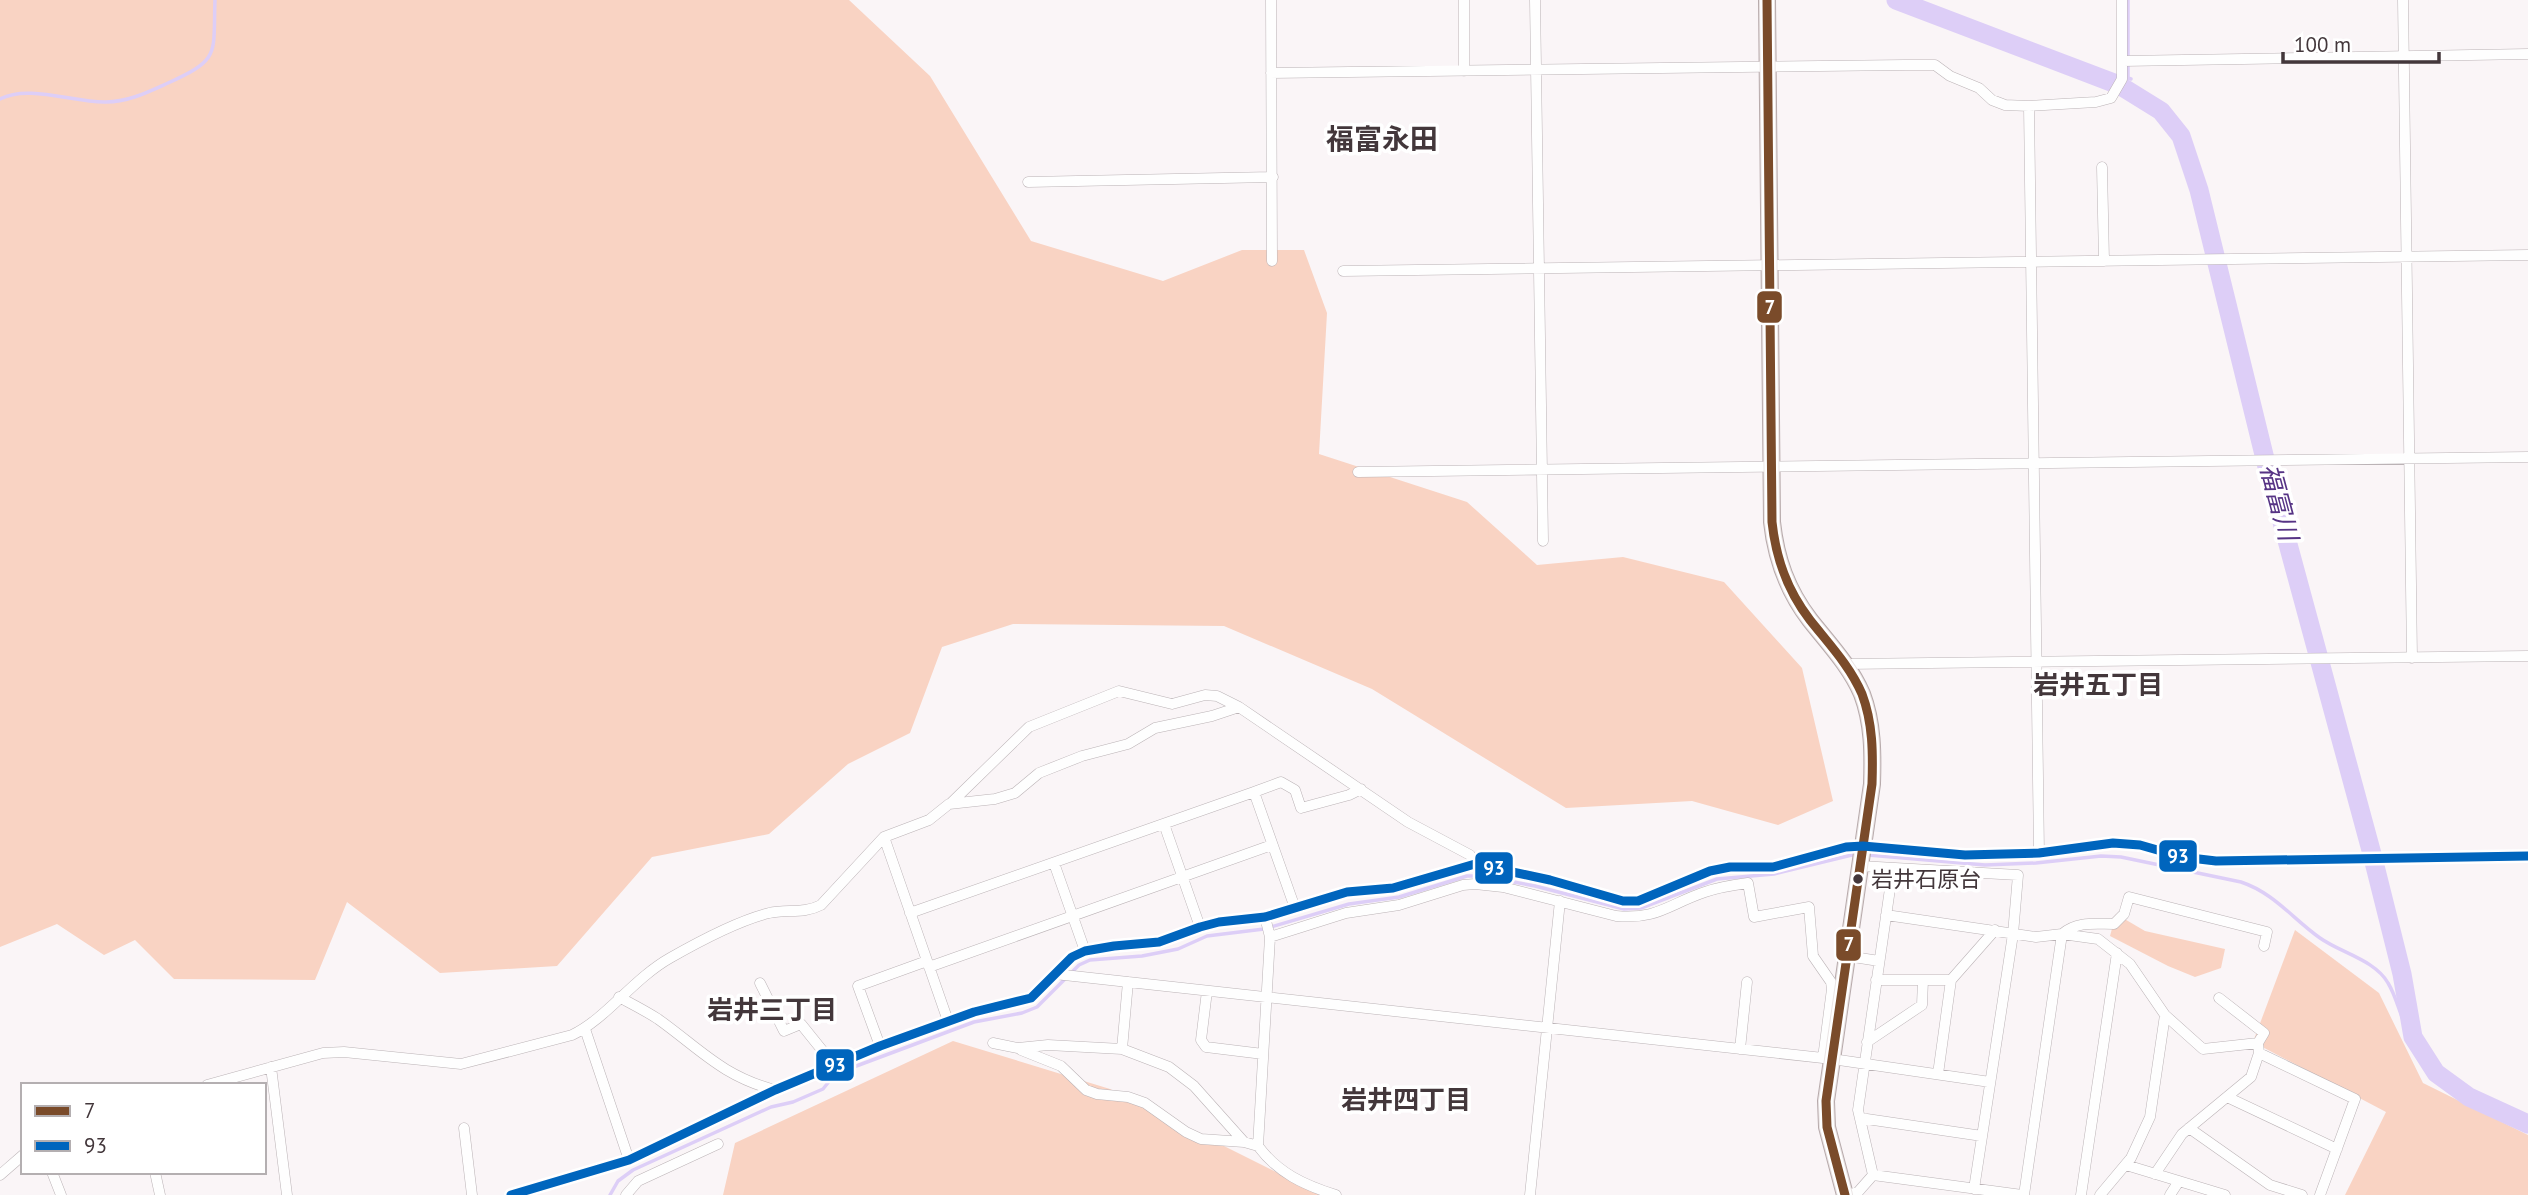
<svg xmlns="http://www.w3.org/2000/svg" width="2528" height="1195" font-family="'PT Sans','Noto Sans JP',sans-serif">
	<style>
		.green { fill: #f9d3c3 }
		.lines { fill: none; stroke-linecap: round; stroke-linejoin: round }
		.stream { stroke: #ddcef7; stroke-width: 3.5 }
		.river { stroke: #ddcef7; stroke-width: 19 }
		.minor-casing { stroke: #bbb3b6; stroke-width: 11 }
		.primary-casing { stroke: #b7aaab; stroke-width: 18 }
		.minor { stroke: #fefefe; stroke-width: 10 }
		.primary { stroke: #ebe5e5; stroke-width: 16 }
		.bus-1-casing { stroke: #fff; stroke-width: 14 }
		.bus-2-casing { stroke: #fff; stroke-width: 14 }
		.bus-1 { stroke: #7a4b2a; stroke-width: 9 }
		.bus-2 { stroke: #0065bd; stroke-width: 9 }
		.bus-dot { fill: #43373b; stroke: #fff; stroke-width: 2.5 }
		.labels { text-anchor: middle; stroke-width: 7; stroke-linejoin: round; paint-order: stroke }
		.bus-label { font-size: 22px; fill: #43373b; stroke: #fff; text-anchor: start }
		.water-label { font-size: 26px; font-style: italic; fill: #563385; stroke: #fff }
		.neighbourhood-label { font-size: 26px; font-weight: bold; fill: #43373b; stroke: #fff }
		.quarter-label { font-size: 28px; font-weight: bold; fill: #43373b; stroke: #fff }
		.line-badge { stroke: #fff; stroke-width: 2.5 }
		.badge-label { font-size: 19px; text-anchor: middle; font-weight: bold; fill: #fff }
	</style>
	<rect width="100%" height="100%" fill="#faf5f7"/>
	<path class="green" d="M0,0h849l81,76 101,165 132,40 79,-31h62l23,63 -8,141 148,48 70,63 86,-8 101,25 78,86 31,133 -55,24 -86,-24 -126,7 -194,-119 -148,-63 -211,-2 -71,23 -32,86 -62,31 -79,70 -117,23 -95,109 -117,7 -93,-71 -32,78 -141,-1 -39,-39 -31,15 -47,-31 -57,23z
		M2116,914l29,17 80,18 -4,19 -26,9 -27,-11 -58,-30z
		M2295,930l84,63 44,90 105,52v60h-183l41,-83 -133,-70z
		M953,1041l157,48 212,106h-599l12,-52z"/>
	<g class="lines">
		<path class="stream" d="M2128,0v78l3,1
			M2127,89l2,-3
			M0,99c28,-15 75,4 106,3 22,0 42,-10 62,-19 53,-24 45,-28 47,-83
			M1868,855l117,10 51,-2 65,-7 20,1 120,25c33,11 52,37 79,56 21,15 55,22 68,45 11,18 11,36 25,54
			M610,1195l8,-14 15,-11 138,-63 22,-5 30,-13 12,-15 139,-52 48,-9 15,-6 42,-42 11,-5 52,-4 36,-7 29,-13 57,-7 85,-25 50,-7 68,-21h14l54,10 89,23 17,-1 76,-29 57,-5 82,-20"/>
		<path class="river" d="M1896,0l223,85 42,26 20,25 18,54 67,273 106,391 30,120 11,63 23,36 33,24 59,27"/>
		<defs>
			<path id="minor" d="M1271,0l1,261
				M1464,0v71
				M1535,0l8,541
				M2403,0l9,658
				M2123,61l405,-7
				M1271,73l634,-8h30l15,11 29,12 13,12 13,5 24,1 67,-4 15,-4 11,-19v-79
				M2029,106l10,747
				M2102,167l2,94
				M1028,182l245,-5
				M1343,271l1185,-16
				M1358,472l1170,-15
				M1846,664l682,-8
				M1254,792l27,-10 14,8 6,18 48,-13 12,-6
				M950,804l79,-77 90,-36 53,13 33,-9 12,1 22,11
				M1164,824l36,103
				M884,837l64,184
				M1054,863l31,88
				M1860,866l158,9 -5,59 -39,255
				M910,913l344,-121 41,116
				M1886,915l150,22 26,-3 36,5 32,25 35,51 38,34 55,-6
				M1265,917l5,20 -12,209c20,27 46,39 78,49
				M1270,937l76,-24 53,-8 64,-20 12,-1 28,3 113,29c41,4 53,-12 89,-24 14,-5 28,-7 43,-9l6,34 55,-10 4,49 18,26 1,7 -9,69
				M1847,956l32,5
				M929,967l343,-122
				M1055,974l777,85 158,23
				M1876,980h75l44,-50
				M760,983l24,48 17,-7 33,41
				M1207,991l-6,49 5,7 57,7
				M619,997c13,7 27,14 39,22 42,30 64,57 117,71
				M585,1029l44,131
				M1867,1042l55,-37 1,-25
				M993,1043l25,5 30,-3 74,4 47,18 25,19 50,56 14,4
				M880,1046l-22,-60 69,-25
				M1122,1049l6,-67
				M1740,1049l7,-67
				M1021,1050l40,16 25,24 11,4 31,3 17,6 41,29 15,7 43,3
				M2259,1053l96,46 -35,96
				M271,1067l16,128
				M1938,1074l13,-94
				M207,1085l116,-32 21,-1 117,12 111,-29c34,-16 61,-56 98,-77 28,-16 67,-37 99,-45 18,-4 35,1 52,-8l63,-68 45,-17 20,-16 46,-5 20,-6 24,-20 43,-17 46,-12 27,-16 57,-12 27,-9 169,115 62,33 5,9
				M2227,1097l110,52
				M1860,1118l122,18
				M464,1128l8,67
				M2189,1128l81,57 32,10
				M2126,1165l99,30
				M52,1172l9,23
				M155,1172l5,23
				M2155,1174l27,-40 69,-57 8,-24 -1,-10 6,-10 -45,-35
				M0,1175l23,-20
				M1873,1175l-15,-65 35,-242
				M511,1195l118,-35 146,-70 105,-44 94,-34 57,-14 41,-41 13,-6 29,-5 45,-4 41,-15 19,-5 46,-5 82,-25 46,-4 82,-24 75,16 73,21h15l72,-30 20,-4h43l73,-20 17,-1 102,9 74,-2 74,-10 27,2 42,12 34,4 312,-5
				M626,1195l12,-14 80,-37
				M1530,1195l30,-294
				M1846,1195l12,-3 15,-17 149,20
				M2024,1195l38,-261c15,-13 33,-10 52,-10l10,-10 5,-17 138,35 -3,14
				M2081,1195l36,-242
				M2100,1195l31,-37 19,-41 15,-102
				M2170,1195l9,-14"/>
			<path id="primary" d="M1767,0l5,522c4,37 15,68 38,98 19,24 40,46 52,74 11,29 11,60 10,90l-46,317 1,26 18,68"/>
		</defs>
		<use href="#minor" class="minor-casing"/>
		<use href="#primary" class="primary-casing"/>
		<use href="#minor" class="minor"/>
		<use href="#primary" class="primary"/>
		<defs>
			<path id="bus-1" d="M1767,0l5,522c4,37 15,68 38,98 19,24 40,46 52,74 11,29 11,60 10,90l-46,317 1,26 18,68"/>
			<path id="bus-2" d="M511,1195l118,-35 146,-70 105,-44 94,-34 57,-14 41,-41 13,-6 29,-5 45,-4 41,-15 19,-5 46,-5 82,-25 46,-4 82,-24 75,16 73,21h15l72,-30 20,-4h43l73,-20 17,-1 102,9 74,-2 74,-10 27,2 42,12 34,4 312,-5"/>
		</defs>
		<use href="#bus-1" class="bus-1-casing"/>
		<use href="#bus-2" class="bus-2-casing"/>
		<use href="#bus-1" class="bus-1"/>
		<use href="#bus-2" class="bus-2"/>
	</g>
	<circle class="bus-dot" cx="1858" cy="879" r="6"/>
	<g class="labels">
		<g class="bus-label">
			<text x="1871" y="887">岩井石原台</text>
		</g>
		<g class="water-label">
			<text transform="translate(2279 502) rotate(75)" y="9">福富川</text>
		</g>
		<g class="neighbourhood-label">
			<text x="2098" y="694">岩井五丁目</text>
			<text x="772" y="1019">岩井三丁目</text>
			<text x="1406" y="1109">岩井四丁目</text>
		</g>
		<g class="quarter-label">
			<text x="1382" y="149">福富永田</text>
		</g>
	</g>
	<g class="line-badge">
		<rect x="1756" y="290" width="27" height="34" rx="7" fill="#7a4b2a"/>
		<rect x="2158" y="839" width="40" height="34" rx="7" fill="#0065bd"/>
		<rect x="1474" y="851" width="40" height="34" rx="7" fill="#0065bd"/>
		<rect x="1835" y="928" width="27" height="34" rx="7" fill="#7a4b2a"/>
		<rect x="815" y="1048" width="40" height="34" rx="7" fill="#0065bd"/>
	</g>
	<g class="badge-label">
		<text x="1770" y="314">7</text>
		<text x="2178" y="863">93</text>
		<text x="1494" y="875">93</text>
		<text x="1849" y="951">7</text>
		<text x="835" y="1072">93</text>
	</g>
	<rect x="21" y="1083" width="245" height="91" fill="#ffffff" stroke="#b4afb1" stroke-width="2"/>
	<rect x="35" y="1106" width="35" height="10" fill="#7a4b2a" stroke="#b4afb1" stroke-width="2"/>
	<text x="84" y="1118" font-size="21" fill="#43373b">7</text>
	<rect x="35" y="1141" width="35" height="10" fill="#0065bd" stroke="#b4afb1" stroke-width="2"/>
	<text x="84" y="1153" font-size="21" fill="#43373b">93</text>
	<path d="M2283 52v10h156v-10" fill="none" stroke="#43373b" stroke-width="3.5"/>
	<text x="2294" y="52" font-size="21" fill="#43373b" stroke="#ffffff" stroke-width="5" paint-order="stroke">100 m</text>
</svg>
